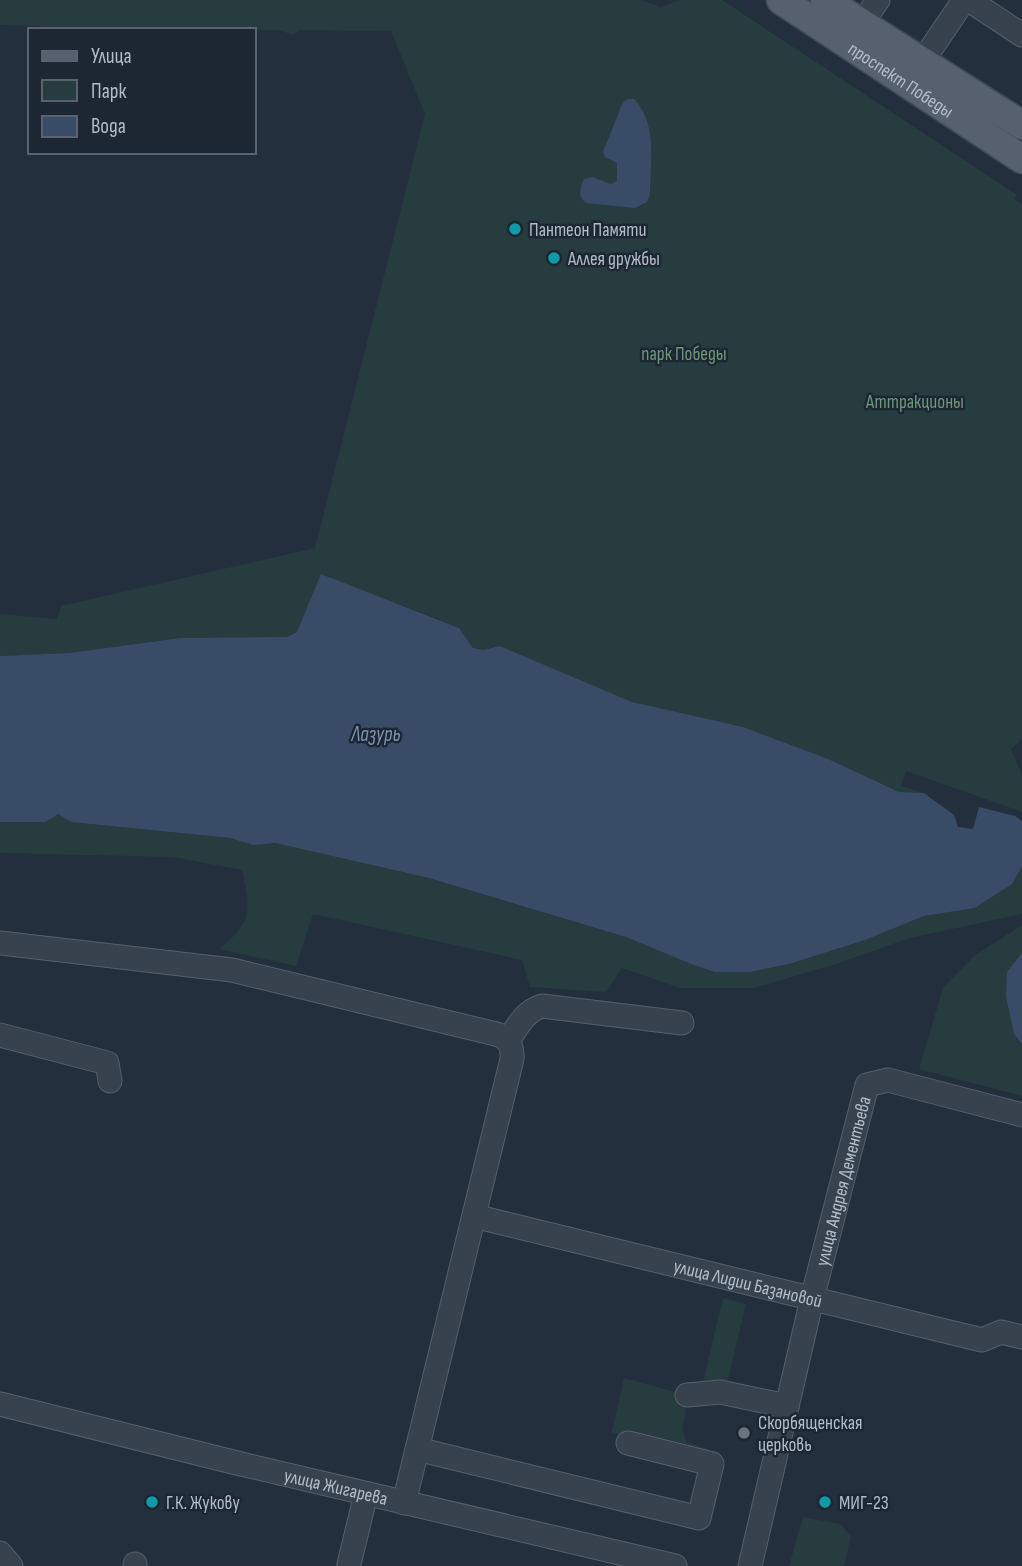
<svg xmlns="http://www.w3.org/2000/svg" width="1022" height="1566" font-family="'Sofia Sans Condensed',sans-serif">
	<style>
		.green { fill: #263c3f }
		.water { fill: #394c67 }
		.lines { fill: none; stroke-linecap: round; stroke-linejoin: round }
		.minor-casing { stroke: #565f6c; stroke-width: 25 }
		.major-casing { stroke: #414a57; stroke-width: 31 }
		.minor { stroke: #38414e; stroke-width: 23 }
		.major { stroke: #56606e; stroke-width: 28 }
		.culture-dot { fill: #0f9aa8; stroke: #1d2633; stroke-width: 2.5 }
		.worship-dot { fill: #6b7280; stroke: #1d2633; stroke-width: 2.5 }
		.labels { text-anchor: middle; stroke-width: 5; stroke-linejoin: round; paint-order: stroke }
		.street-label { font-size: 19px; fill: #b4bcc9; stroke: #1d2633 }
		.poi-label { font-size: 19px; fill: #b4bcc9; stroke: #1d2633; text-anchor: start }
		.park-label { font-size: 19px; fill: #6b9a76; stroke: #1d2633 }
		.water-label { font-size: 21px; font-style: italic; fill: #7c92b1; stroke: #1d2633 }
	</style>
	<rect width="100%" height="100%" fill="#242f3e"/>
	<path class="green" d="M0,0h640l21,7 19,-7h42l295,195 -3,4 8,5v535l-11,10 11,25v38l-116,-41 -5,15 23,7 -25,-1 -95,-42 -172,-48 -132,-56 -17,4 -10,-2 -14,-20 -58,-23 -11,1 -68,-32 -25,59 -10,4 -107,1 -111,15 -69,3v-42l57,5 4,-13 254,-58 110,-434 -34,-83 -91,-1 -7,5 -14,-5h-142l-2,-2 -43,-1 -7,3 -4,-3 -39,1 -2,-2 -40,-1z
		M58,814l13,8 159,16 23,7 22,-2 154,35 197,59 65,27 25,8h34l39,-8 76,-24 59,-24 51,-8 37,-24 10,-17v47l-112,24 -74,26 -82,24h-74l-58,-20 -16,24 -76,-5 -8,-27 -209,-46 -17,52 -77,-17c34,-27 32,-39 23,-79l-69,-13 -173,-4v-31h46z
		M1022,925v28l-15,19 7,62 8,10v52l-103,-27 24,-81 31,-32z
		M723,1298l23,6 -21,88 -23,-6z
		M624,1378l55,15 7,17 -4,20 5,12 33,11 -2,10 -83,-21 -23,-10z
		M803,1517l37,7 11,12 -7,30h-55z"/>
	<path class="water" d="M628,99h6c24,25 16,64 16,95l-3,8 -12,6 -49,-5c-9,-8 -6,-14 -2,-24l8,-2 19,7 6,-3v-18l-12,-6 -2,-5 20,-50z
		M321,574l138,54 14,20 10,2 17,-4 132,56 111,25 85,32 71,33 25,1 30,22 4,12 15,2 6,-22 36,9 7,5v46l-10,17 -37,24 -51,8 -59,24 -76,24 -39,8h-35l-24,-8 -65,-27 -197,-59 -154,-35 -22,2 -23,-7 -159,-16 -13,-8 -12,8h-46v-166l69,-3 111,-15 107,-1 10,-5z
		M1022,953v91l-8,-10 -8,-38 1,-24z"/>
	<g class="lines">
		<defs>
			<g id="minor">
				<path d="M969,0l53,35"/>
				<path d="M852,38l26,-38"/>
				<path d="M922,62l42,-62"/>
				<path d="M0,943l232,27 264,64c12,3 17,12 16,25l-108,444"/>
				<path d="M0,1035l107,28 3,18"/>
				<path d="M508,1041c9,-14 17,-30 34,-35l140,17"/>
				<path id="s1" d="M474,1216l508,124 19,-8 21,5"/>
				<path d="M687,1395l33,-3 67,14"/>
				<path id="s2" d="M0,1404l237,59 438,103"/>
				<path d="M417,1449l282,69 13,-54 -84,-21"/>
				<path d="M0,1553l11,13"/>
				<path d="M349,1564l17,-70"/>
				<path d="M135,1566v-2"/>
				<path id="s3" d="M750,1566l62,-267 55,-214 21,-5 134,35"/>
			</g>
			<g id="major">
				<path id="s4" d="M781,0l241,159"/>
				<path d="M825,0l197,125"/>
			</g>
		</defs>
		<use href="#minor" class="minor-casing"/>
		<use href="#major" class="major-casing"/>
		<use href="#minor" class="minor"/>
		<use href="#major" class="major"/>
	</g>
	<g class="culture-dot">
		<circle cx="515" cy="229" r="7"/>
		<circle cx="554" cy="258" r="7"/>
		<circle cx="152" cy="1502" r="7"/>
		<circle cx="825" cy="1502" r="7"/>
	</g>
	<circle class="worship-dot" cx="744" cy="1433" r="7"/>
	<g class="labels">
		<g class="street-label">
			<text dy="7" stroke="none"><textPath href="#s4" startOffset="144">проспект Победы</textPath></text>
			<text dy="7" stroke="none"><textPath href="#s3" startOffset="396">улица Андрея Дементьева</textPath></text>
			<text dy="7" stroke="none"><textPath href="#s1" startOffset="282">улица Лидии Базановой</textPath></text>
			<text dy="7" stroke="none"><textPath href="#s2" startOffset="346">улица Жигарева</textPath></text>
		</g>
		<g class="poi-label">
			<text x="529" y="236">Пантеон Памяти</text>
			<text x="568" y="265">Аллея дружбы</text>
			<text x="758" y="1429">Скорбященская<tspan x="758" dy="22">церковь</tspan></text>
			<text x="166" y="1509">Г.К. Жукову</text>
			<text x="839" y="1509">МИГ-23</text>
		</g>
		<g class="park-label">
			<text x="684" y="360">парк Победы</text>
			<text x="915" y="408">Аттракционы</text>
		</g>
		<g class="water-label">
			<text x="376" y="741">Лазурь</text>
		</g>
	</g>
	<rect x="28" y="28" width="228" height="126" fill="#1d2633" stroke="#59626f" stroke-width="2"/>
	<rect x="42" y="51" width="35" height="10" fill="#56606e" stroke="#59626f" stroke-width="2"/>
	<text x="91" y="63" font-size="21" fill="#b4bcc9">Улица</text>
	<rect x="42" y="80" width="35" height="21" fill="#263c3f" stroke="#59626f" stroke-width="2"/>
	<text x="91" y="98" font-size="21" fill="#b4bcc9">Парк</text>
	<rect x="42" y="116" width="35" height="21" fill="#394c67" stroke="#59626f" stroke-width="2"/>
	<text x="91" y="133" font-size="21" fill="#b4bcc9">Вода</text>
</svg>
